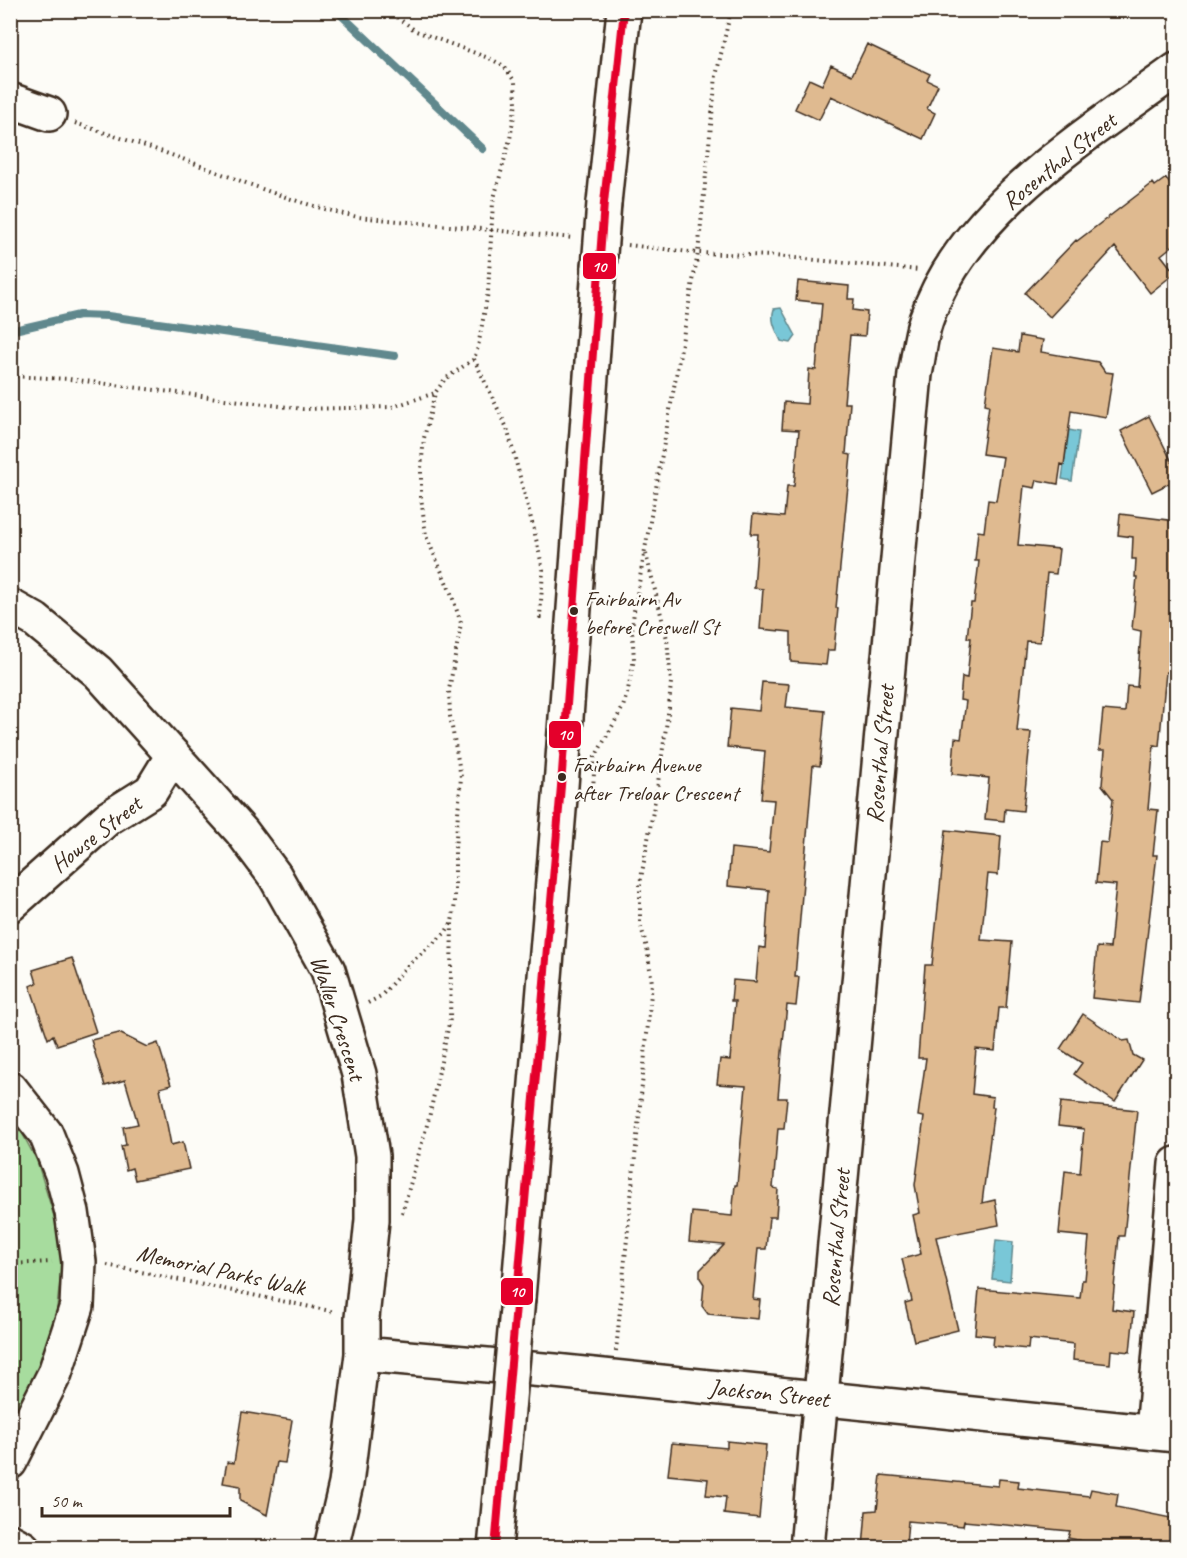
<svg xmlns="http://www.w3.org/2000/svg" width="1187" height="1558" font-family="Caveat,sans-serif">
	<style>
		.green { fill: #a7dc9e; stroke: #71835e; stroke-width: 1.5 }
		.water { fill: #79c7d7; stroke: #60888d; stroke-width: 1.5 }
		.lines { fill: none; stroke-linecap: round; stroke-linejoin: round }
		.stream { stroke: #60888d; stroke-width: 8 }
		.building { fill: #dfba90; stroke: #3b2a1e; stroke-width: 1.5 }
		.minor-casing { stroke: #3b2a1e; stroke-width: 38 }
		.major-casing { stroke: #3b2a1e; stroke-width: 38 }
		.path { stroke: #3b2a1e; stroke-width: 4; stroke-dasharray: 1.5 4.5; stroke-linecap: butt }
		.minor { stroke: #fdfcf7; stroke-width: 33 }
		.major { stroke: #fdfcf7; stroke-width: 33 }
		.major-bridge-casing { stroke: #3b2a1e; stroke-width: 38; stroke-linecap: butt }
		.major-bridge { stroke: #fdfcf7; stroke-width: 33 }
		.bus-1-casing { stroke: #fdfcf7; stroke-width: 12 }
		.bus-1 { stroke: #e4002b; stroke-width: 8 }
		.bus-dot { fill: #3b2a1e; stroke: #fdfcf7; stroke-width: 2 }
		.labels { text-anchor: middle; stroke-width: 4.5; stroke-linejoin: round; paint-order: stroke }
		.bus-label { font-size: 22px; fill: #3b2a1e; stroke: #fdfcf7; text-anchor: start }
		.street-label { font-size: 24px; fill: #3b2a1e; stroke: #fdfcf7 }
		.line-badge { stroke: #fdfcf7; stroke-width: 2 }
		.badge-label { font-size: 16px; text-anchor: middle; font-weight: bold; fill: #fff }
	</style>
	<rect width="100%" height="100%" fill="#fdfcf7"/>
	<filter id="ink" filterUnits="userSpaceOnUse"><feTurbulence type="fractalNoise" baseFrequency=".0167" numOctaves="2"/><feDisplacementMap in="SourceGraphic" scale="12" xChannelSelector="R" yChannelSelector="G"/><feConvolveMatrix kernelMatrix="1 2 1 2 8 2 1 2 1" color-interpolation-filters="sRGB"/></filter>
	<g filter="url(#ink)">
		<path class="green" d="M11,1117l10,14 16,30 20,65 5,36 -7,64 -8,35 -36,70z"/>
		<path class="water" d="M781,308l15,28 -5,7 -10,-2c-5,-11 -11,-20 -7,-32z
			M1069,430l10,2 -7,49 -10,-2z
			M996,1240l17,2 -3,39 -18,-2z"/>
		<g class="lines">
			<path class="stream" d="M336,10l147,139
				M10,331l69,-16 29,1 287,40"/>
		</g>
		<path class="building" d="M867,44l63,30 -3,6 11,5 -11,24 8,4 -12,26 -92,-43 -12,24 -24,-11 14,-30 13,6 9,-20 21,10z
			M1166,178l10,15v50l-15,12 14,18 -25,20 -35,-46 -65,70 -25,-24 51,-53 1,1 76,-58 2,3z
			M798,281l51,5 -1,13h6l-1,11 14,2 -2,24 -15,-1 -6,68h6l-4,51 5,1 -15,153h2l-4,42h-6l-2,15 -35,-3v-30l-31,-3 3,-40 -9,-1 4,-54h-7l2,-20 31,3 3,-31h7l5,-56 -17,-1 2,-27 23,2 2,-35 7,1 6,-67 -26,-3z
			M1020,336l23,4 -2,12 57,10 7,10 8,1 -7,44 -35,-6 -7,54 -3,-1 -3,20 -21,-4 -2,8 -11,-2 -6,59 41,4 -3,25 -9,-1 -7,69 -14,-1 -9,90 14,1 -8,79 -18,-2 -1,12 -19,-2 4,-41 -37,-4 3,-36 6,1 5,-38 -6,-1 2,-23 5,1 4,-40h-4l4,-35h3l5,-42h-4l3,-30 6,1 4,-32 8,1 7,-44 -21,-3 7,-49 -4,-1 8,-56 25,4z
			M1149,416l27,54v10l-24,12 -31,-61z
			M1120,514l56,7v152l-10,-1 -7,74 -5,-1 -6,64 10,1 -5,45h4l-18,148 -47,-5 5,-51 13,1 6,-63 -20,-2 4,-41 8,1 5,-44 -11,-14 3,-35h-6l4,-40 22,2 2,-26 10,1 4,-56 -9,-2 5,-52h-2l1,-18h-4l1,-22 -15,-2z
			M762,682l27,2 -3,23 39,4 -5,55 -7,-1 -18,212h4l-3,29 -9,-1 -5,47 -4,46h9l-3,30h-6l-5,60 5,1 -2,28h-7l-3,32h-8l-5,50 7,1 -2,19 -50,-5 -6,-8 2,-22 -4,-6v-8l24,-25 -35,-3 3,-30 40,4 3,-31h2l9,-99 -29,-2 3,-25 10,1 5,-59h-4l2,-21 23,2 3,-35 6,1 4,-58 -41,-4 3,-38 38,4 5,-52 -13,-1 4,-48 -38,-4 4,-39 28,3z
			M946,830l55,6 -3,39 -10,-1 -7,66 31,2 -6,66h-7l-4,43 -19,-2 -4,45 21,3 -1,10h2l-12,96 13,-3 4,25 -63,12 22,93 -44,11 -9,-38 7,-2 -10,-42 19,-5 -8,-39 7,-2 -5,-28 9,-68 -6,-1 8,-58h-8l7,-93h7z
			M72,958l24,74 -39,13 -4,-10 -5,4 -18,-53 7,-3 -4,-13z
			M1083,1014l40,27 6,-1 4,15 9,5 -27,42 -41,-28 8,-11 -22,-14z
			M119,1033l28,14 11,-4 13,42 -11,3 11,57 12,-3 6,27 -54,11 -3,-12 -6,2 -5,-24 5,-1 -3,-18 15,-3 -13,-44 -20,6 -14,-46z
			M1061,1102l76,8 -13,126h-5l-7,73 22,3 -4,40 -19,-2 -1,14 -37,-4 1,-16 -45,-5 -1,10 -35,-3 1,-10 -19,-2 4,-45 101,9 2,-18h3l4,-43 -30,-3 6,-63 15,2 4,-44 -26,-3z
			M242,1412l50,8 -7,43 -8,-1 -10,53 -27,-14v-15l-17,-3 4,-21 7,1z
			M727,1441l39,4 -7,73 -35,-4 2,-17 -20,-2 2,-16 -40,-4 4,-32 55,5z
			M881,1475l117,11 1,-7 20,2 -1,7 71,8 2,-7 27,5 -2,13 60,12v29h-60l-48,-10 2,-7 -106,-10 -1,5 -55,-5 -2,24 -17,-2 -2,5h-24l3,-37 11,-1z"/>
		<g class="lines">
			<defs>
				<path id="minor" d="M10,100l39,14
					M10,606l25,14 63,52 144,160 33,44 53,94 31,104 13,82v64l-10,98v36l-16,130 -15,64
					M10,905l98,-87 43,-27 22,-36
					M10,1088l36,46 16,40 10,38 7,50 -2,44 -22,67 -45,89
					M362,1354l193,17 621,64
					M1153,1432l23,-268
					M10,1541l13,7
					M807,1548l108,-1174c4,-18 5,-37 11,-54 37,-110 161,-185 250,-250"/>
				<path id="major" d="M604,203l20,-193
					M518,1298l43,-512 38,-519
					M495,1548l12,-127"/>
			</defs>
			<use href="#minor" class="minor-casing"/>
			<use href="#major" class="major-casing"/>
			<path class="path" d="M75,123c38,13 76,24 113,38 56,21 111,44 170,56l215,21
				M628,245l70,8 77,3 144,14
				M474,359l33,69 27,102 9,40 -3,47h5
				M10,376l59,3 234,30 89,-2 43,-14
				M588,789h5l2,-32 28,-50 5,-17 6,-31 -2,-29 2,-19 64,-358 18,-177 15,-66
				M368,1003l13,-7 28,-32 36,-31 7,-11 3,-19v-54l6,-72 -11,-61 -1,-26 12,-67 -10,-30 -25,-57 -5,-39v-29l3,-30 11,-45 10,-14 29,-20 4,-12 10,-55 5,-90 17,-63 6,-36 -1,-21 -11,-16 -13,-7 -75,-28 -29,-21
				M402,1213l27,-95 21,-99 2,-96
				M10,1264l42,-2
				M107,1265l228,47
				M616,1351l36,-368 -5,-35 -7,-25v-39l17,-95 12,-82 2,-25 -4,-43 -21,-85"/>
			<use href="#minor" class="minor"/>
			<use href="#major" class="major"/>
			<defs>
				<path id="major-bridge" d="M599,267l5,-64
					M507,1421l11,-123"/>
			</defs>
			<use href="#major-bridge" class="major-bridge-casing"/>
			<use href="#major-bridge" class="major-bridge"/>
			<defs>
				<path id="bus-1" d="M495,1548l66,-762 43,-583 20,-193"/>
			</defs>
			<use href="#bus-1" class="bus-1-casing"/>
			<use href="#bus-1" class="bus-1"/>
		</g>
	</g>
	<g class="bus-dot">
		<circle cx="574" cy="611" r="5"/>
		<circle cx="562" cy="777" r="5"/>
	</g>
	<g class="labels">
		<g class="bus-label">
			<text x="585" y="606">Fairbairn Av<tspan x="585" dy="28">before Creswell St</tspan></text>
			<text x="573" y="772">Fairbairn Avenue<tspan x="573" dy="28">after Treloar Crescent</tspan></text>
		</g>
		<g class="street-label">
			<text transform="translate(1059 161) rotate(-39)" y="8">Rosenthal Street</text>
			<text transform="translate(880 754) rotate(-85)" y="8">Rosenthal Street</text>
			<text transform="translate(96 834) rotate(-38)" y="8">Howse Street</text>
			<text transform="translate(338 1018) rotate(72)" y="8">Waller Crescent</text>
			<text transform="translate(836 1238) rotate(-85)" y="8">Rosenthal Street</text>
			<text transform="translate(221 1270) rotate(12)" y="8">Memorial Parks Walk</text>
			<text transform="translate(769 1393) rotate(6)" y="8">Jackson Street</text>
		</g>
	</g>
	<g class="line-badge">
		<rect x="582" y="252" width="35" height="28" rx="6" fill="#e4002b"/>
		<rect x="548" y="720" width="34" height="29" rx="6" fill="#e4002b"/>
		<rect x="500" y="1277" width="34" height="29" rx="6" fill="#e4002b"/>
	</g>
	<g class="badge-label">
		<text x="599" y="272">10</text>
		<text x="565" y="740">10</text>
		<text x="517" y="1297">10</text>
	</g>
	<rect width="1187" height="1558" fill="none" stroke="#fdfcf7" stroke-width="36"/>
	<rect x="18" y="18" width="1151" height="1522" fill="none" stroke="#3b2a1e" stroke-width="2" filter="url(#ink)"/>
	<path d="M42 1507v9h188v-9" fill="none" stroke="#3b2a1e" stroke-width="3"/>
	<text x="51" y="1507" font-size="18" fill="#3b2a1e" stroke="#fdfcf7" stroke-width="4.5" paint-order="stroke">50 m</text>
</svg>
